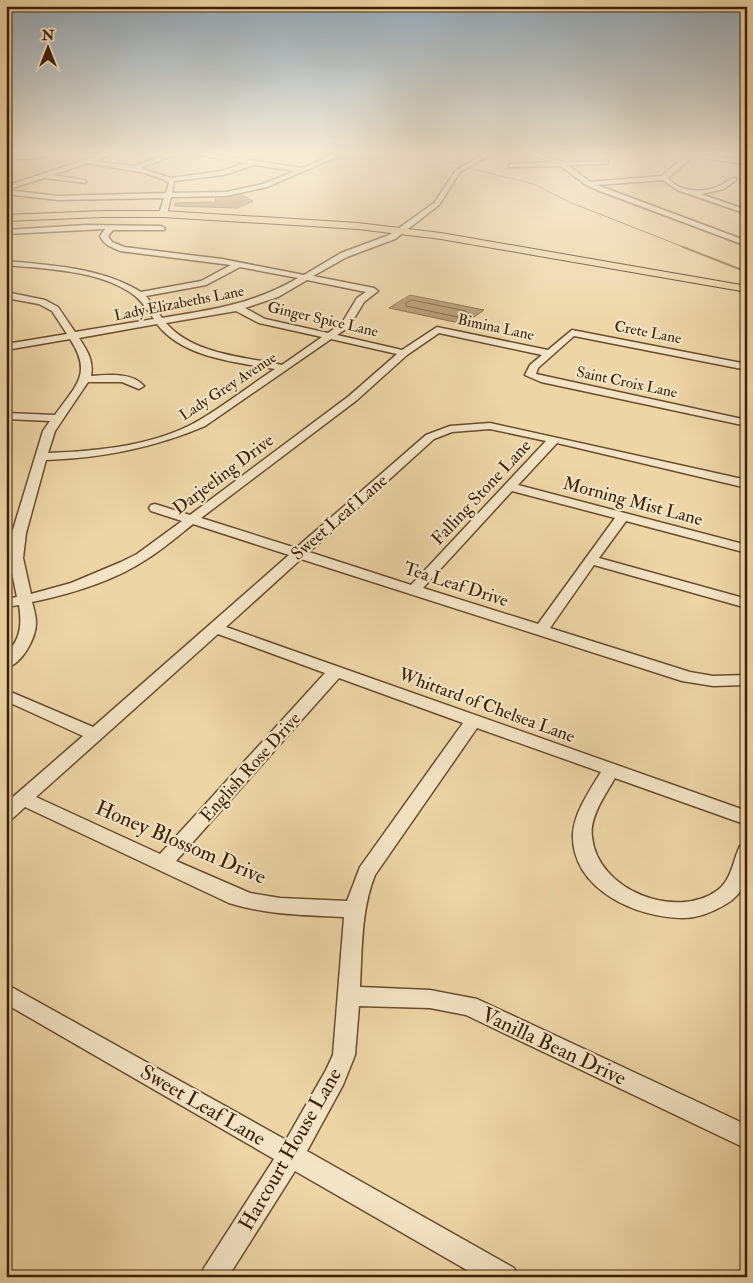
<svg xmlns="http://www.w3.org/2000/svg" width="753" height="1283" font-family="'IM FELL Double Pica',serif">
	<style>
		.water { fill: #b1976f; stroke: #836745 }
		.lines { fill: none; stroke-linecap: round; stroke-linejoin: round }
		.shore { stroke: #775c3a; stroke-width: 1 }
		.stream-far1 { stroke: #836745; stroke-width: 1 }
		.stream { stroke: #836745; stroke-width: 2 }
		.minor-casing { stroke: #694d2d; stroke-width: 3 }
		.major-casing { stroke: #3d2005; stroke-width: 2 }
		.minor { fill: #f3e4c5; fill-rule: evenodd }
		.major { fill: #edd5a6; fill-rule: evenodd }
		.labels { text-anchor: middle; stroke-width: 4.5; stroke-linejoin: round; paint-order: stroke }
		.far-street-label { font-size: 15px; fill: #3d2005; stroke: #f3e4c5 }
		.street-label { font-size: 18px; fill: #3d2005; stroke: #f3e4c5 }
		.near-street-label { font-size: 21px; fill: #3d2005; stroke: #f3e4c5 }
	</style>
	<rect width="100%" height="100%" fill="#edd5a6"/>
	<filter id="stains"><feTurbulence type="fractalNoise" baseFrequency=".004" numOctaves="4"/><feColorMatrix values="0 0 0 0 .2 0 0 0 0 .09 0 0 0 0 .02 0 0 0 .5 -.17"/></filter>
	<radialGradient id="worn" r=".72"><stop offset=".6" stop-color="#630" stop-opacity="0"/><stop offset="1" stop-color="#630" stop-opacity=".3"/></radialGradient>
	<path class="water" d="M240,194l13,7 -16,7 -63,-2 1,-3 41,-1 -1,-6z
		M410,295l74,15 -20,14 -75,-16z"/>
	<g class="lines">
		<path class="shore" d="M412,300l54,11 2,3 -6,4 -56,-12v-3z"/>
		<path class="stream-far1" d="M426,154l31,10
			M473,169l60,15 36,18 117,46"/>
		<path class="stream" d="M683,247l64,25"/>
		<defs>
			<path id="minor" d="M53,154l-20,5h-27v-4z
				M103,154h9l-17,7 38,5 36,-12h9l-38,14 31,10 51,-7 23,-8 -52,-9h15l94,14 33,-14h8l-76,33 -41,9 -55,1 -4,17 -4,2 -4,-2 5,-16 -106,2 -52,-6v-4l52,6 108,-3 3,-10 -4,-3 -20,-7 -57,-10 -36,12 32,5 2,1v2l-42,-5 -38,12v-4zM254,165l41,6 -32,13 -37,8 -54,1 2,-12 49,-6z
				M484,154h7l-31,18 -21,33 -44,34 -48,18 -34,19 61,12 4,3 -14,11 -15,25 -12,8 65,15 35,-23 111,23 24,-20 175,34v6l-173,-34 -36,32 -2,6 211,46v6l-206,-44 -16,-7 5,-10 12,-10 -103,-22 -32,22 -50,45 -156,118 95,30 130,-113 24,-9 40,-3 257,57v8l-190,-45 -39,42 229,60v8l-121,-32 -27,37 148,41v9l-153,-43 -44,63 140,44 23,4 34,-1v10l-34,1 -31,-5 -381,-122 -75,68 521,184v14l-132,-47c-9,16 -26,39 -23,59 5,53 84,84 126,53 14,-11 15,-30 22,-44l7,-2c0,10 2,24 0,34 -3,11 -12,21 -21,26 -13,8 -28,14 -43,14 -46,0 -112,-29 -110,-84 1,-21 17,-44 28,-62l-124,-44 -102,147c-14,35 -13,74 -15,112l70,3 47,9 270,126v24l-281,-134 -36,-7 -71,-2 -4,49 -12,30 -36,66 207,117 4,9h-39l-184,-106 -67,106h-28l4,-9 70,-109 -268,-155v-20l280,156 40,-70 7,-15 11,-138c-39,-2 -77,-2 -115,-14l-204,-96 -13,12 -6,2v-18l77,-67 -77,-35v-11l87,37 196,-172 -96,-31c-15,12 -30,25 -46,35 -33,22 -76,35 -115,43 2,7 4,14 4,21 0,15 -14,41 -30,45v-14c15,-15 16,-29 13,-49l-13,2v-8l11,-2 -8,-39 3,-25 31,-102 7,-10 -44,-2v-6l49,2c21,-30 38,-41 15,-76l-64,11v-6l61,-10 -15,-23 -13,-7 -33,-6v-6l39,8 13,7 17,25 79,-13c-6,-8 -11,-17 -20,-24 -34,-25 -87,-26 -128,-30v-4c46,4 96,7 135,31l60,-11 30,-16 -111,-14c-9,-4 -16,-6 -20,-15l5,-7 -99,5v-4l80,-5 75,1 4,2 -1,2h-51l-5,6 4,6 12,5 98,12 82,16 37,-22 48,-18 45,-32 22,-33zM240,267l58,11c-47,27 -84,31 -136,40l-16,-22 60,-11zM307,280l59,12 -9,6 -15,25 -14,10 -63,-14 -20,-11 33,-11zM236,311l23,12 63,14 -40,28c-38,-8 -90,-11 -116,-42zM157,324c26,34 79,38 118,45 -26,17 -51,37 -77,52 -44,25 -100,30 -150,32l7,-22 33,-49h34l17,7 5,-3c-12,-14 -36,-11 -53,-10 3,-15 -4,-26 -12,-38zM331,339l66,15 -48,42 -159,119 -35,-11 -4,1 -2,3 2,3 31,10 -45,33 -16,8 -50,21 -40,11 -8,-36 3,-25 20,-73c56,-2 107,-12 159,-34zM490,429l56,12 -135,144 -102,-33 125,-113 18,-7zM512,491l103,27 -77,106 -115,-36zM218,634l107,39 -165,181 -124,-57zM339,678l124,45 -103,144 -13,34 -67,-3 -30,-5 -74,-32z
				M526,154h10l28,8 44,-1v2l-2,1 -38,1 22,17 72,-6 23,-20 -6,-2h18l50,6v4l-55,-7 -24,21c12,15 35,15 51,8 7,-2 10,-9 17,-8v2l-12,9 -23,5 46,16v4l-70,-24 -14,-10 -66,5 150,56v5l-150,-56 -11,-5 -25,-19 -52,1v-2l2,-1 43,-2z"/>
			<path id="major" d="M103,211h60l195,12 83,10 306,53v6l-306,-53 -83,-10 -195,-12h-60l-97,4v-6z"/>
		</defs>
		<use href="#minor" class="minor-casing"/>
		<use href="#major" class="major-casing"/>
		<use href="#minor" class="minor"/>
		<use href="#major" class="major"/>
	</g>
	<linearGradient id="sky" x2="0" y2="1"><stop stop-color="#92a8b8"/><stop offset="0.46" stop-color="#f7ecd7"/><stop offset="1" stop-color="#f7ecd7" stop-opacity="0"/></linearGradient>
	<rect width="753" height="334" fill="url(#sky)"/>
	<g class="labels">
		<g class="far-street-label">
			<text transform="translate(179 303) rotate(-11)" y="5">Lady Elizabeths Lane</text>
			<text transform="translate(323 319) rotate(13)" y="5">Ginger Spice Lane</text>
			<text transform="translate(496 327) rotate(12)" y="5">Bimina Lane</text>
			<text transform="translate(648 332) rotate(11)" y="5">Crete Lane</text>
			<text transform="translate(627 382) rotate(12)" y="5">Saint Croix Lane</text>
			<text transform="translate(228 386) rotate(-33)" y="5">Lady Grey Avenue</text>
		</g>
		<g class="street-label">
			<text transform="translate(223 474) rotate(-37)" y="6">Darjeeling Drive</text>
			<text transform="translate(481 492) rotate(-47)" y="6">Falling Stone Lane</text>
			<text transform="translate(633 501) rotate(15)" y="6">Morning Mist Lane</text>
			<text transform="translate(339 517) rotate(-41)" y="6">Sweet Leaf Lane</text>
			<text transform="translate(456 584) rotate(18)" y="6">Tea Leaf Drive</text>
			<text transform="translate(487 705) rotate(20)" y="6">Whittard of Chelsea Lane</text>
			<text transform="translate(250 767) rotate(-48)" y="6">English Rose Drive</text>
		</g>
		<g class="near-street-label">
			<text transform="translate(181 842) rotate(23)" y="7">Honey Blossom Drive</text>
			<text transform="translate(554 1046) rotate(25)" y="7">Vanilla Bean Drive</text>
			<text transform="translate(203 1105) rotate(30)" y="7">Sweet Leaf Lane</text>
			<text transform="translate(290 1149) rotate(-60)" y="7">Harcourt House Lane</text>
		</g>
	</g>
	<rect width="753" height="1283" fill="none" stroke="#edd5a6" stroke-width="25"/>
	<rect x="8" y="8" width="738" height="1268" fill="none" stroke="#3d2005" stroke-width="2.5"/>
	<rect x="12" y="12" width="728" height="1258" fill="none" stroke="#3d2005"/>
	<g transform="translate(48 48)" stroke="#f3e4c5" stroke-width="4" paint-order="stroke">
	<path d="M0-4L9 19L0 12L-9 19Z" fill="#3d2005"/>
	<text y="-8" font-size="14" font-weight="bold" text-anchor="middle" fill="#3d2005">N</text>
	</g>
	<rect width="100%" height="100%" filter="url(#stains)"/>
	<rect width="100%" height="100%" fill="url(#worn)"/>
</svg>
